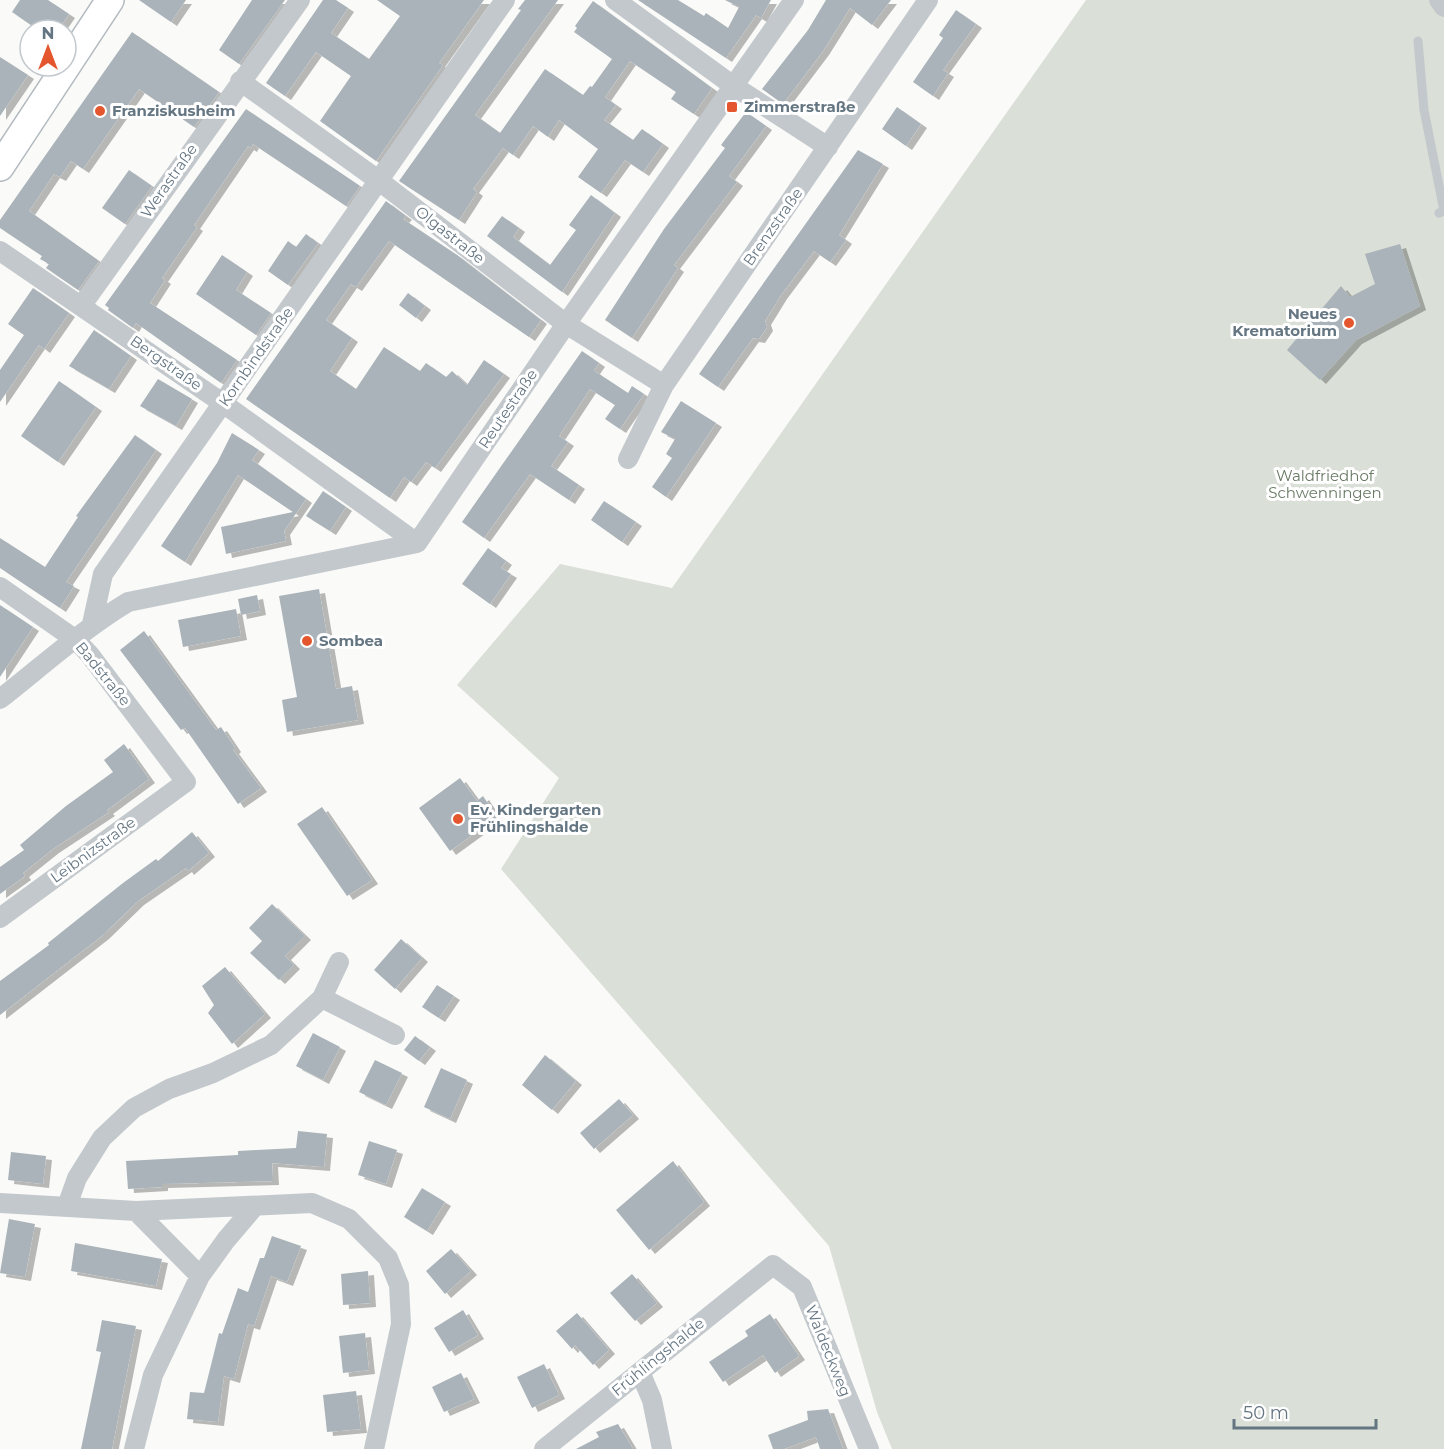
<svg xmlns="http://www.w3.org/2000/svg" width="1444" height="1449" font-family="Montserrat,sans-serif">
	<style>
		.green { fill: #dadfd7 }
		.building { fill: #aab3b9; filter: url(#shadow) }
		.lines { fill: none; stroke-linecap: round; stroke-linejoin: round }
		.secondary-casing { stroke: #b3babf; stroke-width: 30 }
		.service { stroke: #c3c8cc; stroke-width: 9 }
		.minor { stroke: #c3c8cc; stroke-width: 20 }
		.secondary { stroke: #fff; stroke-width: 27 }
		.poi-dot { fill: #e4572e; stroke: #fff; stroke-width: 2 }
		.labels { text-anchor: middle; stroke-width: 6; stroke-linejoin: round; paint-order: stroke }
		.poi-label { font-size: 15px; font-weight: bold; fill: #657683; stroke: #fff; text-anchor: start }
		.street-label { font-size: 15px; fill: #657683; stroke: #fff }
		.park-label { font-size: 15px; fill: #687a64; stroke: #fff }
	</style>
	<defs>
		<filter id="shadow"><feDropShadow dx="6" dy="4" stdDeviation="0" flood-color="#0004"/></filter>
	</defs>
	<rect width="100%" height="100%" fill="#fafaf8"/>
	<path class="green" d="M1086,0h358v1449h-552l-15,-37 -48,-166 -328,-377 58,-91 -102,-93 103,-121 112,24z"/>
	<path class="building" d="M20,0h28l21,14 -11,16h-20l-26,-18z
		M139,0h47l-15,22z
		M252,0h33l-46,64 -20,-14z
		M323,0h13l12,8 -17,25 38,26 31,-43 -23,-16h107l-45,63 4,2 -67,96 -56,-40 31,-45 -35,-24 -31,44 -19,-13z
		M525,0h33l-83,115 25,18 45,-64 38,26 7,-9 2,1 20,-28 -38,-27 3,-4 -2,-2 18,-25 119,87 -18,26 -23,-15 5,-7 -46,-31 -25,36 11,8 -12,15 29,20 9,-11 21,15 -20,28 -18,-12 -24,33 -23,-16 20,-28 -39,-29 -11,17 -15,-11 -20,29 -10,-7 -30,41 4,3 -18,28 -60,-39 122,-171 -3,-1z
		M638,0h40l26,16 2,-3 22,15 11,-21 -14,-7h46l-10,18 -5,-3 -30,43z
		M826,0h65l-19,25 -22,-17 -27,43 -40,53 -21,-15 46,-59z
		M956,10l20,14 -33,46 5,3 -15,23 -20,-14 30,-44 -4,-3z
		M132,32l87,60 -25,35 -55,-38 -56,80 -12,-8 -11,16 -6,-3 -25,37 70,50 -21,29 -32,-22 3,-4 -9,-5 2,-3 -42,-28v-8z
		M0,57l28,18 -28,41z
		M897,107l24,17 -15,22 -24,-17z
		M246,109l114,77 -14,20 -93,-62 -2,4 -3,-2 -54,79 3,2 -35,51 3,2 -15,23 87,57 -16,23 -85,-60 -3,5 -25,-18 1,-2 -4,-3z
		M746,112l20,14 -37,50 8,6 -63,83 4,3 -46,70 -27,-18 59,-91 61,-81 -4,-3z
		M858,150l25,14 -44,71 7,5 -16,22 -16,-11 -33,44 -16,26 2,6 -8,12 -6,-1 -3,4 -32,45 -19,-13z
		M129,170l23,16 -27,38 -23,-16z
		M591,195l24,18 -53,79 -75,-56 15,-20 17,12 -6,9 37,28 26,-35 -7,-5z
		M386,201l20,15 -3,3 54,36 84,65 -12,17 -140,-96 -33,46 -5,-3 -25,36 26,18 -22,33 26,18 28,-42 36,24 6,-8 20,14 6,-6 15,14 17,-25 20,14 -69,94 -9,-6 -15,20 -7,-5 -14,21 -144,-99z
		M306,234l12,9 -30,42 -20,-14 20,-30 8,6z
		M1400,244l20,62 -64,34 -36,40 -33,-30 54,-64 9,11 25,-13 -10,-30z
		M222,255l25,17 -11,18 35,23 -15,22 -60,-41z
		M33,288l36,25 -25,36 -5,-4 -39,57v-32l24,-35 -16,-11z
		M408,293l17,13 -9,12 -17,-13z
		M94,330l37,26 -22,33 -40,-23z
		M582,351l17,12 -5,7 2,2 32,21 4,-7 12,8 -24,35 -15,-10 10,-14 -25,-16 -31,47 9,6 -17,24 28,19 -10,15 -39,-26 -46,64 -22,-16z
		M158,379l34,20 -16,27 -36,-20z
		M59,381l37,26 -38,55 -37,-26z
		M681,401l35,22 -50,74 -14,-10 20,-29 -6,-4 9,-15 -14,-7z
		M232,433l27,17 -7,10 54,39 -22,32 2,10 -60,13 -5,-27 72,-15 -55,-37 -53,87 -24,-16 56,-83z
		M135,435l21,15 -90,132 8,4 -14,22 -60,-40v-30l45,29 33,-50 -2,-1z
		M323,491l23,16 -16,24 -24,-15z
		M604,501l32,21 -14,20 -31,-22z
		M488,548l18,13 -5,7 10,6 -21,30 -28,-20z
		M319,589l17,100 16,-3 6,34 -71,12 -5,-32 15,-3 -18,-101z
		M257,595l3,16 -19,4 -3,-16z
		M0,605l33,22 -33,50z
		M236,609l5,27 -58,11 -5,-27z
		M144,631l72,99 5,-3 14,21 -2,2 28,38 -23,16 -53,-76 -4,2 -61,-80z
		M124,744l25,35 -42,31 2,2 -56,37 -30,24 2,3 -25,18v-27l24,-17 -4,-5 46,-39 47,-34 -9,-12z
		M460,778l17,23 6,-5 14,21 -47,34 -31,-43z
		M322,807l50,73 -25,16 -50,-72z
		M192,832l17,21 -21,18 -2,-3 -48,33 -35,34 -103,80v-34l49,-36 -1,-2 75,-60 33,-24 2,2z
		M272,904l33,32 -20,20 9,9 -15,15 -29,-27 12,-12 -13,-13z
		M401,939l21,19 -27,31 -21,-19z
		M225,967l40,47 -33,30 -24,-31 6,-8 -12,-19z
		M437,985l17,11 -15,22 -17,-11z
		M313,1033l27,14 -17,33 -27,-14z
		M415,1036l15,11 -11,14 -15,-11z
		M545,1055l31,26 -24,29 -30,-25z
		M375,1060l27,13 -16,32 -27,-13z
		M441,1068l26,12 -17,39 -26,-12z
		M619,1099l14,16 -39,34 -14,-16z
		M298,1131l29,3 -3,33 -52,-4 1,18 -111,3v3l-34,2 -2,-28 112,-6v-4l58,-3z
		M369,1141l28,9 -11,34 -28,-9z
		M11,1152l35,4 -3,28 -35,-4z
		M673,1161l31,41 -55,48 -33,-40z
		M422,1188l23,14 -18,29 -23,-14z
		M9,1219l26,5 -10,53 -25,-4z
		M272,1236l29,10 -14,36 -16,-6 -17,50 -6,-2 -14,55 -10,-3 -6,46 -31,-3 3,-27 14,1 15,-60 3,1 16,-46 10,4 12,-34h4z
		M75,1243l87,16 -6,27 -85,-15z
		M451,1249l20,22 -26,23 -19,-23z
		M368,1271l2,32 -27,2 -2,-31z
		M632,1274l25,29 -22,18 -25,-28z
		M463,1310l15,25 -29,17 -15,-24z
		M577,1313l32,37 -16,15 -18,-20 -3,4 -16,-18z
		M770,1314l29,42 -24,17 -12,-18 -40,27 -14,-20 39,-26 -3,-5z
		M102,1320l34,6 -24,123h-31l20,-97 -5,-1z
		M365,1333l4,37 -26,3 -4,-37z
		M544,1364l15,31 -27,13 -15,-31z
		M461,1373l13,26 -30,13 -12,-25z
		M356,1391l5,38 -34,3 -4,-37z
		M828,1409l15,40h-23l-4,-12 -32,12h-11l-5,-14 40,-15 -1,-9z
		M618,1424l15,25h-57l23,-12 -3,-5z"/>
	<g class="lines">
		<defs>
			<path id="secondary" d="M0,167l110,-167"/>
		</defs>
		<use href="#secondary" class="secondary-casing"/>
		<path class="service" d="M1418,41l6,69 20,101 -5,2"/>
		<path class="minor" d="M615,0l120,87 93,60
			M1439,0l5,7
			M240,81l138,99 188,144 98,61
			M0,251l224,153 193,139
			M82,305l218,-305
			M628,459l36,-74 264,-385
			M0,587l76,53 14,15 96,127 -186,136
			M92,624l11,-50 402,-574
			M0,699c42,-33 82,-69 128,-97l289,-59 149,-219 228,-324
			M322,998l17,-36
			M0,1203l136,8 176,-8 37,16 39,39 11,27 2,39 -27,125
			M67,1206l10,-28 25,-40 32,-30 35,-19 44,-16 58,-28 51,-47 73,37
			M136,1211l64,65 26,-36 29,-34
			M640,1372l12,28 10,49
			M134,1449l19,-74 47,-99
			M544,1449l229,-184 29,22 67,162"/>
		<use href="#secondary" class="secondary"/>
	</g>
	<g class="poi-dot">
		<rect x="726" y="101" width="12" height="12" rx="3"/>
		<circle cx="100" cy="111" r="6"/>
		<circle cx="1349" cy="323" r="6"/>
		<circle cx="307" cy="641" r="6"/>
		<circle cx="458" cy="819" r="6"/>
	</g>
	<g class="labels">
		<g class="poi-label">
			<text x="744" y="112">Zimmerstraße</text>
			<text x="112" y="116">Franziskusheim</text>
			<text x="1337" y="319" text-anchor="end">Neues<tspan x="1337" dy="17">Krematorium</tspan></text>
			<text x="319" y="646">Sombea</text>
			<text x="470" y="815">Ev. Kindergarten<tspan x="470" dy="17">Frühlingshalde</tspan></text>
		</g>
		<g class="street-label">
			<text transform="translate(169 181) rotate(-55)" y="5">Werastraße</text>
			<text transform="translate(773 227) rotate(-55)" y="5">Brenzstraße</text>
			<text transform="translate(450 235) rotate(38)" y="5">Olgastraße</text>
			<text transform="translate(256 357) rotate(-55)" y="5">Kornbindstraße</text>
			<text transform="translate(166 363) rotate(35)" y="5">Bergstraße</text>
			<text transform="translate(508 409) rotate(-56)" y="5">Reutestraße</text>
			<text transform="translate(103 674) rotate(51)" y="5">Badstraße</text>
			<text transform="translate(93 850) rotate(-36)" y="5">Leibnizstraße</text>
			<text transform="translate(828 1351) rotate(68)" y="5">Waldeckweg</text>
			<text transform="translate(658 1357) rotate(-39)" y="5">Frühlingshalde</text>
		</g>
		<g class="park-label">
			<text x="1325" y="481">Waldfriedhof<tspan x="1325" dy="17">Schwenningen</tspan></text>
		</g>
	</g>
	<g transform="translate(48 48)"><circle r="28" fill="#ffffff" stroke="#c1c8cd" stroke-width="1.5"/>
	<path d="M0-4.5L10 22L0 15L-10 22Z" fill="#e4572e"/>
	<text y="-9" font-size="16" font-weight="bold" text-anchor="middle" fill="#657683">N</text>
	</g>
	<path d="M1234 1419v9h142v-9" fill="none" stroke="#657683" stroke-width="3"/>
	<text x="1243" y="1419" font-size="18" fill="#657683" stroke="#ffffff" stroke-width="4.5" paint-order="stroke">50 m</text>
</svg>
